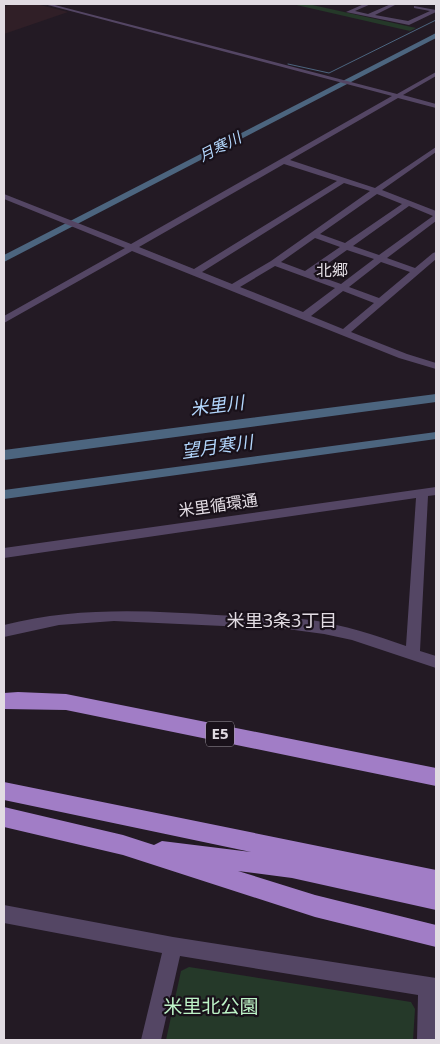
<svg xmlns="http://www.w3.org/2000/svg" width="440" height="1044" font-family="'Noto Sans','Noto Sans JP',sans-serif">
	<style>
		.industrial { fill: #301f27 }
		.green { fill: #253929 }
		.water { fill: #4c657f }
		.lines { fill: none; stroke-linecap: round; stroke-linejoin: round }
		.stream { stroke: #4c657f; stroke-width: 1 }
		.river { fill: #4c657f; fill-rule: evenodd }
		.minor { fill: #544664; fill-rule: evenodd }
		.highway { fill: #a17dc6; fill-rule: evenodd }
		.labels { text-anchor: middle; stroke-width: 4.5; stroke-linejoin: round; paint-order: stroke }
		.far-water-label { font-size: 15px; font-style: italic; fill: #b3d7fd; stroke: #19111a }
		.shield { fill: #19111a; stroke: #a59ea6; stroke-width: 1 }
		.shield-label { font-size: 15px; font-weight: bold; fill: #e1dbe2 }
		.far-quarter-label { font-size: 16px; fill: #e1dbe2; stroke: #19111a }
		.street-label { font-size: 16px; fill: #e1dbe2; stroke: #19111a }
		.water-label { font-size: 18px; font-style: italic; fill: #b3d7fd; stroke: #19111a }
		.neighbourhood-label { font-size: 18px; fill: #e1dbe2; stroke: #19111a }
		.near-park-label { font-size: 19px; fill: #bdf3c7; stroke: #19111a }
	</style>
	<rect width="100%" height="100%" fill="#231a24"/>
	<path class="industrial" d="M14,4h22l32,8 -64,22v-27z"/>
	<path class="green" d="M292,4h16l108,24 -6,3z
		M189,967l222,35 4,7 -2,31h-247l15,-69z"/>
	<path class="water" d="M436,432v7l-432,60v-9z"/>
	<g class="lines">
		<path class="stream" d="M288,64l41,9 107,-53"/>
		<path class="river" d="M436,33v5l-432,224v-7z
			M436,394v8l-432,58v-10z"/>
		<path class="minor" d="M44,4h7l346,90 39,-22v4l-33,19 33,9v4l-38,-10 -108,62 85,28 61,-41v5l-54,38 54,21v10l-49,37 28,10 18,-15 3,-1v7l-85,73 56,22 29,9v6l-37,-11 -267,-107 -128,72v-7l121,-68 -121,-49v-5l127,50 261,-148zM284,164l53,17 -143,88 -55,-22zM344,183l26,8 -99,70 -39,23 -30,-12zM377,194l25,10 -57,39 -25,-9zM409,206l24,10 -54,39 -26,-9zM315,238l25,9 -35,24 -24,-9zM347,250l27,9 -33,25 -28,-10zM381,262l29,10 -31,26 -30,-11zM275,266l60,22 -32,24 -63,-25zM343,291l31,12 -31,26 -32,-13z
			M364,4h7l-16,7 13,3 23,-10h6l-22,11 33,6 22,-10 -16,-3v-2l22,4v2l-27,13 -63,-13z
			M436,487v8l-8,1 -8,155 16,5v12l-84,-28 -28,-6 -37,-5 -173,-8 -55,4 -55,12v-12c70,-18 140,-15 212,-10 31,2 63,1 95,5 33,5 64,15 95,26l10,-148 -412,60v-10z
			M4,905l169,32 263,41v62h-19l1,-45 -238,-39 -19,84h-20l21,-87 -158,-30z"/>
		<path class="highway" d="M18,692l48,2 370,74v18l-370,-76 -62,-1v-16z
			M4,782l432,88v40l-144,-32 -54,-7 77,24 121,30v22l-121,-30 -192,-62 -119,-28v-20l119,28 31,10 8,-4 89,11 -247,-52z"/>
	</g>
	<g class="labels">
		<g class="far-water-label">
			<text transform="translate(220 147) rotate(-27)" y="5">月寒川</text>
		</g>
		<rect class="shield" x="206" y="721.5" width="28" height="25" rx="4"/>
		<g class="shield-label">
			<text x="220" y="739">E5</text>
		</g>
		<g class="far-quarter-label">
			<text x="332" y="276">北郷</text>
		</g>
		<g class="street-label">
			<text transform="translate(218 505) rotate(-8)" y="6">米里循環通</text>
		</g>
		<g class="water-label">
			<text transform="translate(217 406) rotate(-7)" y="6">米里川</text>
			<text transform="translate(217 447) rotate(-8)" y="6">望月寒川</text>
		</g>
		<g class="neighbourhood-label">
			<text x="282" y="627">米里3条3丁目</text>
		</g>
		<g class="near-park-label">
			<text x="211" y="1013">米里北公園</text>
		</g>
	</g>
	<rect width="440" height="1044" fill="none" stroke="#e1dbe2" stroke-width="10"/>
</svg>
